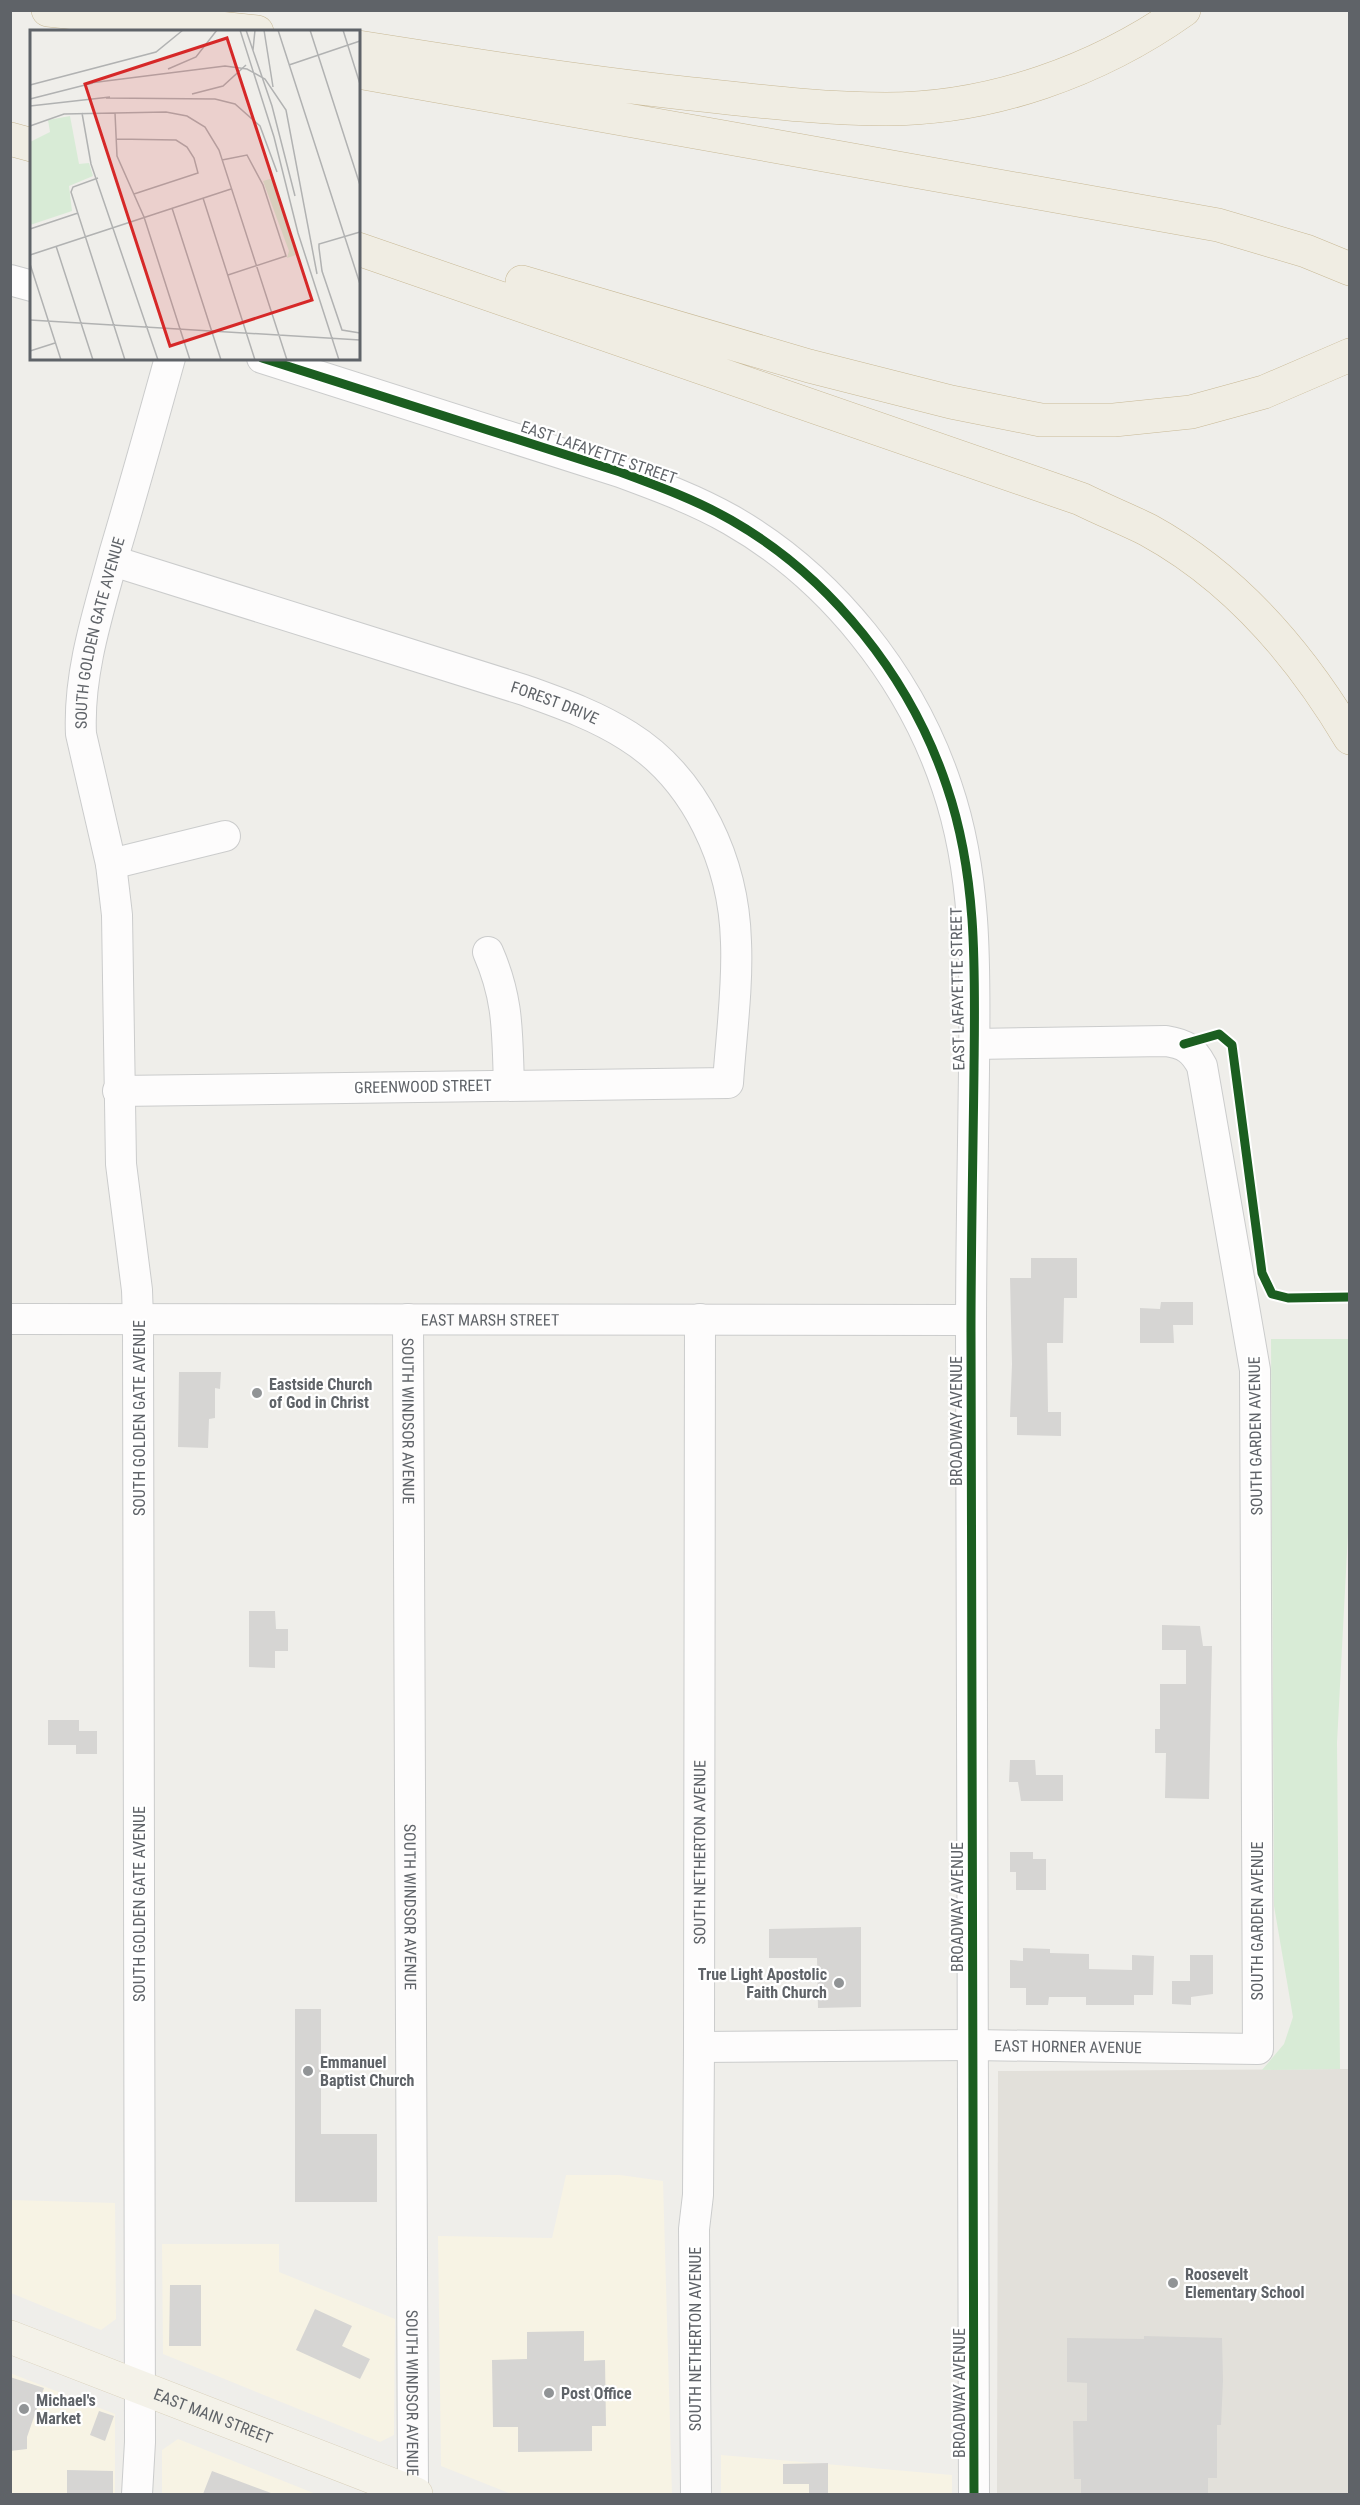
<svg xmlns="http://www.w3.org/2000/svg" width="1360" height="2505" font-family="'Roboto Condensed',sans-serif">
	<style>
		.commercial { fill: #f7f3e4 }
		.education { fill: #e2e0da }
		.green { fill: #d8ebd6 }
		.building { fill: #d6d5d3 }
		.lines { fill: none; stroke-linecap: round; stroke-linejoin: round }
		.minor-casing { stroke: #cbcccc; stroke-width: 32 }
		.major-casing { stroke: #d7ceb8; stroke-width: 34 }
		.highway-casing { stroke: #c8b996; stroke-width: 34 }
		.minor { stroke: #fdfcfc; stroke-width: 30 }
		.major { stroke: #f4f2e9; stroke-width: 33 }
		.highway { stroke: #f0ede3; stroke-width: 33 }
		.cycleway-casing { stroke: #fff; stroke-width: 13 }
		.cycleway { stroke: #1b5e20; stroke-width: 9 }
		.poi-dot { fill: #919496; stroke: #fff; stroke-width: 2 }
		.labels { text-anchor: middle; stroke-width: 4.5; stroke-linejoin: round; paint-order: stroke }
		.street-label { font-size: 16px; fill: #5f6368; stroke: #fff }
		.poi-label { font-size: 16px; font-weight: bold; fill: #5f6368; stroke: #fff; text-anchor: start }
		.inset-road { fill: none; stroke: #b1b2b2; stroke-width: 1.5 }
		.view { fill: #d62828; fill-opacity: 0.15; stroke: #d62828; stroke-width: 3 }
		.inset-edge { fill: none; stroke: #5f6368; stroke-width: 3 }
	</style>
	<rect width="100%" height="100%" fill="#efeeea"/>
	<path class="commercial" d="M566,2175h54l43,6 9,313h-161l-70,-28 -3,-230 114,2z
		M11,2200l104,3 1,116 -15,11 -90,-37z
		M162,2244h117v28l116,47 -1,116 -14,7 -217,-88z
		M10,2373l105,41v80h-104z
		M178,2439l138,55h-154v-44z
		M721,2455l231,20v19h-231z"/>
	<path class="education" d="M1349,2069v425h-352l1,-423z"/>
	<path class="green" d="M1271,1339h78v175l-12,229 3,326 -78,1 22,-26 9,-27 -19,-111z"/>
	<path class="building" d="M1031,1258h46v40h-13l-1,45h-16l1,69h13v24l-44,-1v-18h-7l2,-53 -2,-86h21z
		M1161,1302h32v23h-20l1,18h-34v-35l20,1z
		M179,1372h42l-1,17 -5,-1v30l-6,1 -1,29 -30,-1z
		M249,1611h26l1,18h12v22h-13v17l-26,-1z
		M1162,1625l38,1 3,20h9l-3,153 -44,-1 1,-45h-11v-24h5v-45h26v-34h-24z
		M48,1720h31v11h18v23h-21v-9h-28z
		M1010,1760h25l1,15h27v26h-42l-3,-19h-9z
		M1010,1852h23v7h13v31h-30v-18h-6z
		M861,1927v80l-43,1 -1,-50h-48v-29z
		M1023,1948l27,1v4l39,1v15l43,1v-15l22,1 -1,39h-19v10h-48v-8h-37l-1,8h-22v-17h-16v-28l13,1z
		M1190,1955h23v39l-22,3v8l-19,-1v-23h18z
		M295,2009h26v125h56v68h-82z
		M170,2285h31v61h-32z
		M315,2309l37,17 -10,20 28,13 -10,20 -64,-29z
		M584,2331v30l21,-1 1,66h-14v25l-74,1v-25h-25l-1,-67 35,-1v-27z
		M1144,2336l78,2 1,42 -2,45h-4v53h-9v16h-127v-15h-7l-1,-58h14v-38l-20,-1v-44l77,1z
		M10,2377l34,11 -17,49v12l-17,2z
		M99,2411l15,5 -9,25 -15,-6z
		M828,2463v31h-19v-10h-26v-20z
		M67,2470l46,1v23h-46z
		M212,2471l59,22 -1,1h-67z"/>
	<g class="lines">
		<defs>
			<g id="minor">
				<path d="M10,280l22,6"/>
				<path d="M262,358l358,114c38,14 76,28 111,48 100,57 180,158 216,267 31,91 28,188 27,282 -1,88 -3,176 -3,263 0,388 1,775 3,1162"/>
				<path id="s1" d="M113,561l411,129c36,13 71,25 104,46 69,43 106,127 108,206 2,46 -5,95 -8,141l-610,8"/>
				<path d="M111,864l114,-28"/>
				<path d="M488,952c21,48 19,81 21,133"/>
				<path id="s2" d="M10,1319l961,1"/>
				<path id="s3" d="M408,1319l5,1175"/>
				<path id="s4" d="M699,2047l273,-2 286,4 -3,-679 -53,-304c-9,-17 -17,-22 -36,-25l-192,3"/>
				<path id="s5" d="M137,2494l3,-52 -2,-1123 -1,-29 -16,-126 -4,-249 -6,-51 -30,-130c-3,-62 18,-124 34,-183 19,-64 37,-128 55,-193"/>
				<path id="s6" d="M696,2494l-2,-265 4,-34 1,-148 1,-728"/>
			</g>
			<g id="major">
				<path id="s7" d="M10,2337l406,157"/>
			</g>
			<path id="highway" d="M48,10l209,22
				M358,47c108,17 216,34 325,46 67,7 135,16 203,16 105,0 212,-38 298,-99
				M358,72l860,153 88,26 44,18
				M10,139l22,6
				M358,249l723,250c22,11 45,20 67,31 86,47 152,124 202,208
				M522,282l287,84 142,36 90,18h73l77,-8 73,-20 86,-37"/>
		</defs>
		<use href="#minor" class="minor-casing"/>
		<use href="#major" class="major-casing"/>
		<use href="#highway" class="highway-casing"/>
		<use href="#minor" class="minor"/>
		<use href="#major" class="major"/>
		<use href="#highway" class="highway"/>
		<defs>
			<path id="cycleway" d="M262,358l358,114c38,14 76,28 111,48 100,57 180,158 216,267 31,91 28,188 27,282 -1,88 -3,176 -3,263 0,388 1,775 3,1162
				M1184,1044l35,-10 13,11 30,228 10,21 16,4 62,-1"/>
		</defs>
		<use href="#cycleway" class="cycleway-casing"/>
		<use href="#cycleway" class="cycleway"/>
	</g>
	<g class="poi-dot">
		<circle cx="257" cy="1393" r="6"/>
		<circle cx="839" cy="1983" r="6"/>
		<circle cx="308" cy="2071" r="6"/>
		<circle cx="1173" cy="2283" r="6"/>
		<circle cx="549" cy="2393" r="6"/>
		<circle cx="24" cy="2409" r="6"/>
	</g>
	<g class="labels">
		<g class="street-label">
			<text transform="translate(599 452) rotate(19)" y="6">EAST LAFAYETTE STREET</text>
			<text dy="6" stroke="none"><textPath href="#s5" startOffset="1868">SOUTH GOLDEN GATE AVENUE</textPath></text>
			<text dy="6" stroke="none"><textPath href="#s1" startOffset="464">FOREST DRIVE</textPath></text>
			<text transform="translate(957 989) rotate(-91)" y="6">EAST LAFAYETTE STREET</text>
			<text transform="translate(423 1086) rotate(-1)" y="6">GREENWOOD STREET</text>
			<text dy="6" stroke="none"><textPath href="#s2" startOffset="480">EAST MARSH STREET</textPath></text>
			<text transform="translate(139 1418) rotate(-90)" y="6">SOUTH GOLDEN GATE AVENUE</text>
			<text dy="6" stroke="none"><textPath href="#s3" startOffset="102">SOUTH WINDSOR AVENUE</textPath></text>
			<text transform="translate(956 1421) rotate(-90)" y="6">BROADWAY AVENUE</text>
			<text transform="translate(1255 1436) rotate(-91)" y="6">SOUTH GARDEN AVENUE</text>
			<text dy="6" stroke="none"><textPath href="#s6" startOffset="642">SOUTH NETHERTON AVENUE</textPath></text>
			<text transform="translate(139 1904) rotate(-90)" y="6">SOUTH GOLDEN GATE AVENUE</text>
			<text dy="6" stroke="none"><textPath href="#s3" startOffset="588">SOUTH WINDSOR AVENUE</textPath></text>
			<text transform="translate(957 1907) rotate(-90)" y="6">BROADWAY AVENUE</text>
			<text transform="translate(1257 1921) rotate(-90)" y="6">SOUTH GARDEN AVENUE</text>
			<text dy="6" stroke="none"><textPath href="#s4" startOffset="369">EAST HORNER AVENUE</textPath></text>
			<text transform="translate(695 2339) rotate(-90)" y="6">SOUTH NETHERTON AVENUE</text>
			<text dy="6" stroke="none"><textPath href="#s3" startOffset="1074">SOUTH WINDSOR AVENUE</textPath></text>
			<text transform="translate(959 2393) rotate(-90)" y="6">BROADWAY AVENUE</text>
			<text dy="6" stroke="none"><textPath href="#s7" startOffset="218">EAST MAIN STREET</textPath></text>
		</g>
		<g class="poi-label">
			<text x="269" y="1390">Eastside Church<tspan x="269" dy="18">of God in Christ</tspan></text>
			<text x="827" y="1980" text-anchor="end">True Light Apostolic<tspan x="827" dy="18">Faith Church</tspan></text>
			<text x="320" y="2068">Emmanuel<tspan x="320" dy="18">Baptist Church</tspan></text>
			<text x="1185" y="2280">Roosevelt<tspan x="1185" dy="18">Elementary School</tspan></text>
			<text x="561" y="2399">Post Office</text>
			<text x="36" y="2406">Michael's<tspan x="36" dy="18">Market</tspan></text>
		</g>
	</g>
	<g transform="translate(30 30)">
		<rect width="330" height="330" fill="#efeeea"/>
		<path d="M40,86l9,48 10,-1 4,13 -24,10 3,25 -42,14v-83l20,-10 -2,-12zM243,148l23,77 -9,3 2,-7 -26,-70z" fill="#d8ebd6"/>
		<path class="inset-road" d="M210,0l34,107 24,96 41,127M216,0l26,76 23,90M234,0l9,57M248,0l82,254M280,0l50,155M313,0l17,54M223,20l2,-20M259,35l71,-24M138,39l28,-12 21,-27M60,53l135,-17 22,3 18,10 21,31 31,164M0,55l126,-33 27,-22M162,64l31,-8 23,-21M76,68l109,1 20,5 25,22 17,46M0,69l63,-16M0,76l80,-9M52,83l9,51 67,196M85,83l2,43 27,61 46,143M0,96l34,-12 102,-2 21,4 18,11 14,23 68,210M86,109l60,1 11,7 7,11 4,15 -64,21M192,130l25,-5 16,30 23,71 -58,19M68,148l-25,9 -2,5 54,168M173,168l52,162M142,178l49,152M0,199l48,-16M330,202l-41,12v4l3,23 20,59 18,3M26,216l37,114M0,225l201,-66M0,234l31,96M0,290l330,20M0,321l25,-8"/>
		<path class="view" d="M197,8l85,262 -142,46 -85,-262z"/>
		<rect width="330" height="330" class="inset-edge"/>
	</g>
	<rect width="1360" height="2505" fill="none" stroke="#5f6368" stroke-width="24"/>
</svg>
